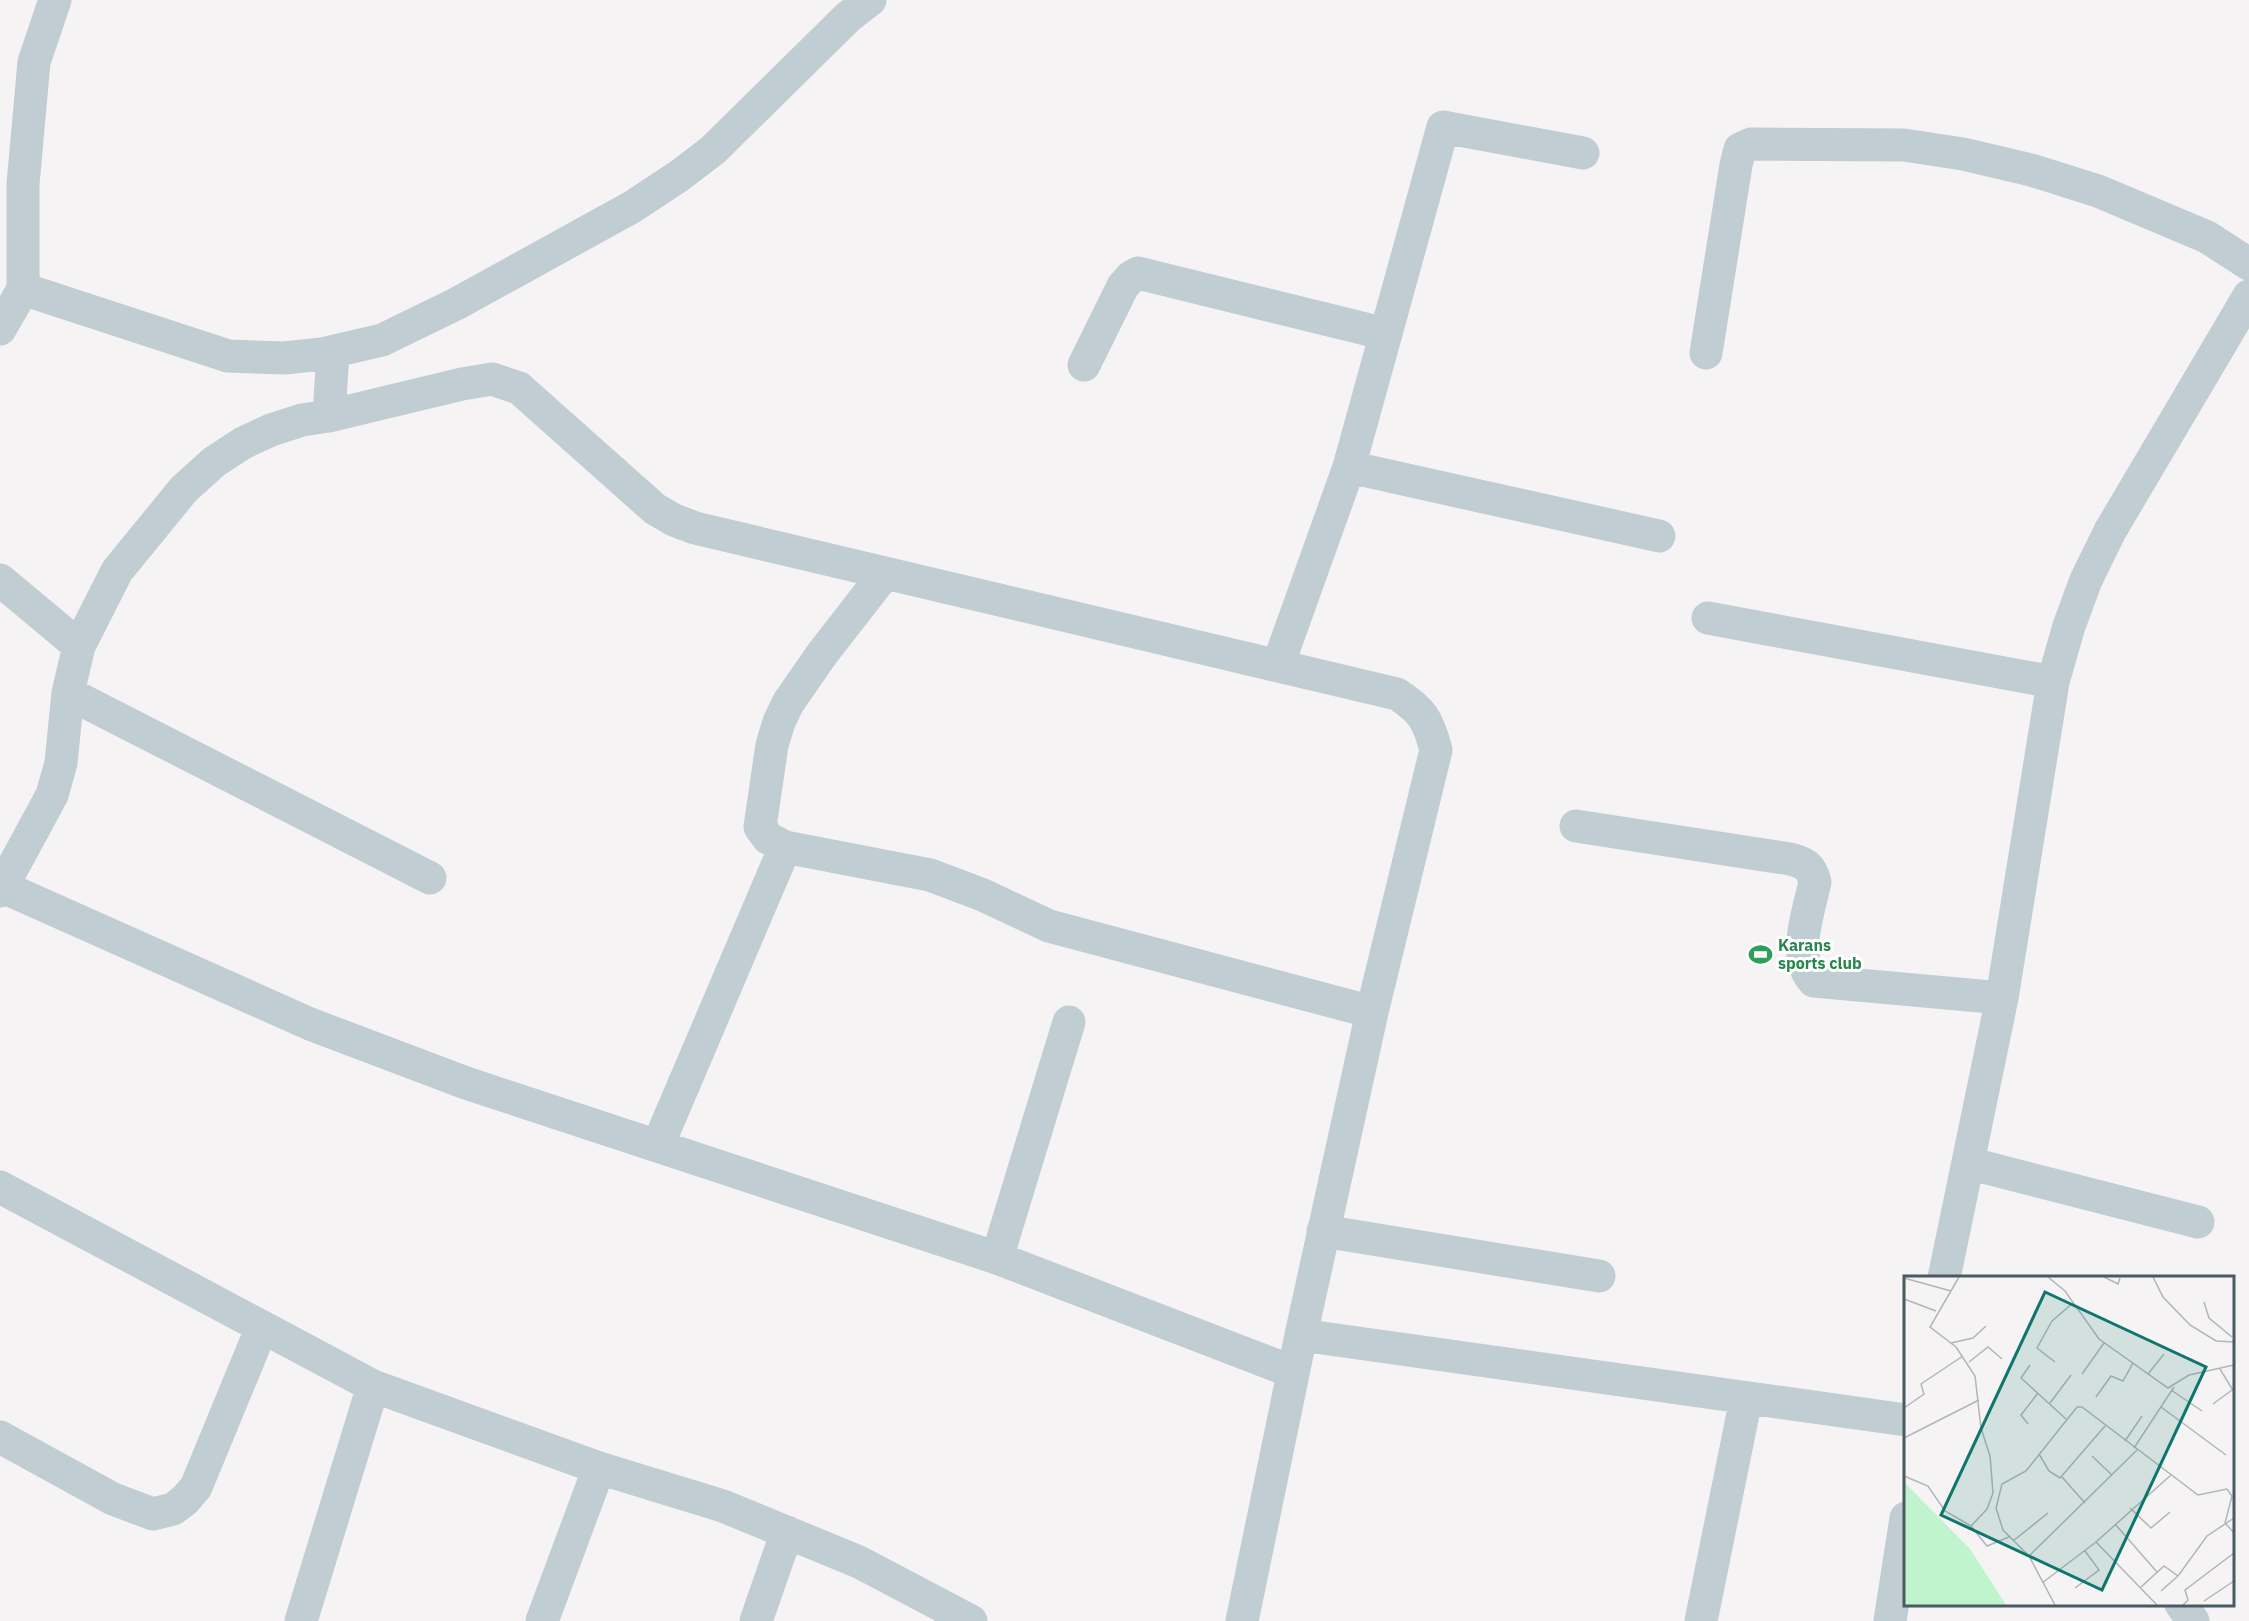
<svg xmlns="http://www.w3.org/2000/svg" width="2249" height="1621" font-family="'IBM Plex Sans',sans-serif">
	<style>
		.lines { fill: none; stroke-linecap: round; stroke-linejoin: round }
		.minor { stroke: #c0cdd3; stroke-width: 33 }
		.labels { text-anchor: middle; stroke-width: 6; stroke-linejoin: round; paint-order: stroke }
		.leisure-label { font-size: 16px; font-weight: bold; fill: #27864d; stroke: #fff; text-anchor: start }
		.inset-road { fill: none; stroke: #b0b6b9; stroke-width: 1.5 }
		.view { fill: #0f766e; fill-opacity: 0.15; stroke: #0f766e; stroke-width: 3 }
		.inset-edge { fill: none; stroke: #485a62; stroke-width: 3 }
	</style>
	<rect width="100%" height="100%" fill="#f5f3f3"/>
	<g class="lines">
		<path class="minor" d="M23,289v-105l11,-122 21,-62
			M0,329l23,-40 205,67 56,2 38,-4 60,-14 74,-36 176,-97 47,-31 34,-26 135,-133 22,-17
			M1706,353l30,-188 4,-16 11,-5 153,1 59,9 68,16 67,21 109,46 42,27
			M1084,365l39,-79 8,-9 7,-4 248,61
			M329,416l4,-64
			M1349,467l310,69
			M885,573l-63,81 -34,49 -9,19 -7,23 -12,82 8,11 17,9 145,28 53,20 66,31 323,86
			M0,580l79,66
			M1708,618l345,64
			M1278,665l71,-198 94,-340 140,26
			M68,693l362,185
			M1576,826l214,33c15,4 21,7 25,23 -6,29 -24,76 -1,99l188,17
			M3,887l307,137 156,59 531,175 296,114
			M0,891l52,-96 9,-32 7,-70 11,-47 38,-75 67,-82 30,-27 29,-19 28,-13 31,-10 27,-4 133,-32 30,-5 27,9 136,121 19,11 21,8 702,166c26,17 31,26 39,56l-64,262 -71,323 -59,286
			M658,1145l127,-298
			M1968,1163l230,59
			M0,1187l373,199
			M1323,1231l276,45
			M997,1258l72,-236
			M1944,1278l58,-280 51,-316 16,-56 17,-46 24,-49 139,-235
			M1301,1335l605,85
			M0,1437l113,62 40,15 20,-5 12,-9 11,-13 66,-160
			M2181,1604l12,17
			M301,1621l72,-235 226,82 124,38 136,56 112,59
			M542,1621l57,-153
			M756,1621l31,-89
			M1701,1621l45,-222
			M1890,1621l16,-103"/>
	</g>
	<defs>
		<symbol id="stadium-bare" viewBox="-9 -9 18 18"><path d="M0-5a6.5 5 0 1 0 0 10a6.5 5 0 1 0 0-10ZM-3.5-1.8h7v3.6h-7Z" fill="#2e9e5b" stroke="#fff" stroke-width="2.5" paint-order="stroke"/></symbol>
	</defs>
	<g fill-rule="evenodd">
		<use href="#stadium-bare" x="1744" y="938" width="33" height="33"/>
	</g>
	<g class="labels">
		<g class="leisure-label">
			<text x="1778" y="951">Karans<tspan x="1778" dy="18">sports club</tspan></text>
		</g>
	</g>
	<g transform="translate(1904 1276)">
		<rect width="330" height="330" fill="#f5f3f3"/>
		<path d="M0,206l66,67 36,56h-102z" fill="#c0f4cc"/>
		<path class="inset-road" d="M55,1l-29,50 26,20 19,29 6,52 9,28 3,37 -6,16 -16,17 16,20 22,-9M144,1l17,14 34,48 69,49 21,-13 45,-10M200,1l14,7 2,-6M249,1l10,20 27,28 26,16 18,1M0,2l47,13M0,23l32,12M300,26l5,16 23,19M47,67l22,-5 13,-12M65,86l19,-15 14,12M151,86l-18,-14 15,-27 21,-18M126,89l-9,13 45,41M316,93l14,23M178,98l22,-31M244,98l16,-20M267,114l31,21M192,121l15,-21 12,5 10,-18M146,127l21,-28M309,128l19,-14M257,131l65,48M0,132l20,-14 -3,-10 42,-28M124,148l-7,-9 17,-22M0,162l75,-38M221,165l17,-25M230,172l40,-61M135,178l10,17 11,7 45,-52M188,180l20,19M0,200l24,10 17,25 26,15M158,201l23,26M226,232l21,20 19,-16M211,248l42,48M109,265l35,-28M125,280l108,-106M138,307l54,-41M237,311l23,-21 14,10 29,-40 27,-18M171,312l24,-18 -14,-19M257,315l17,-15M300,325l30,-20M151,329l-26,-49 -26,-26 -7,-22 6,-24 24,-13 51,-64h5l116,88 29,-6 5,7 -7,27 9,10M253,329l-61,-63 75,-67M279,329l5,-5 -3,-10 49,-37"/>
		<path class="view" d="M141,16l161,75 -104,223 -161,-75z"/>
		<rect width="330" height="330" class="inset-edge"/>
	</g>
</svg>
